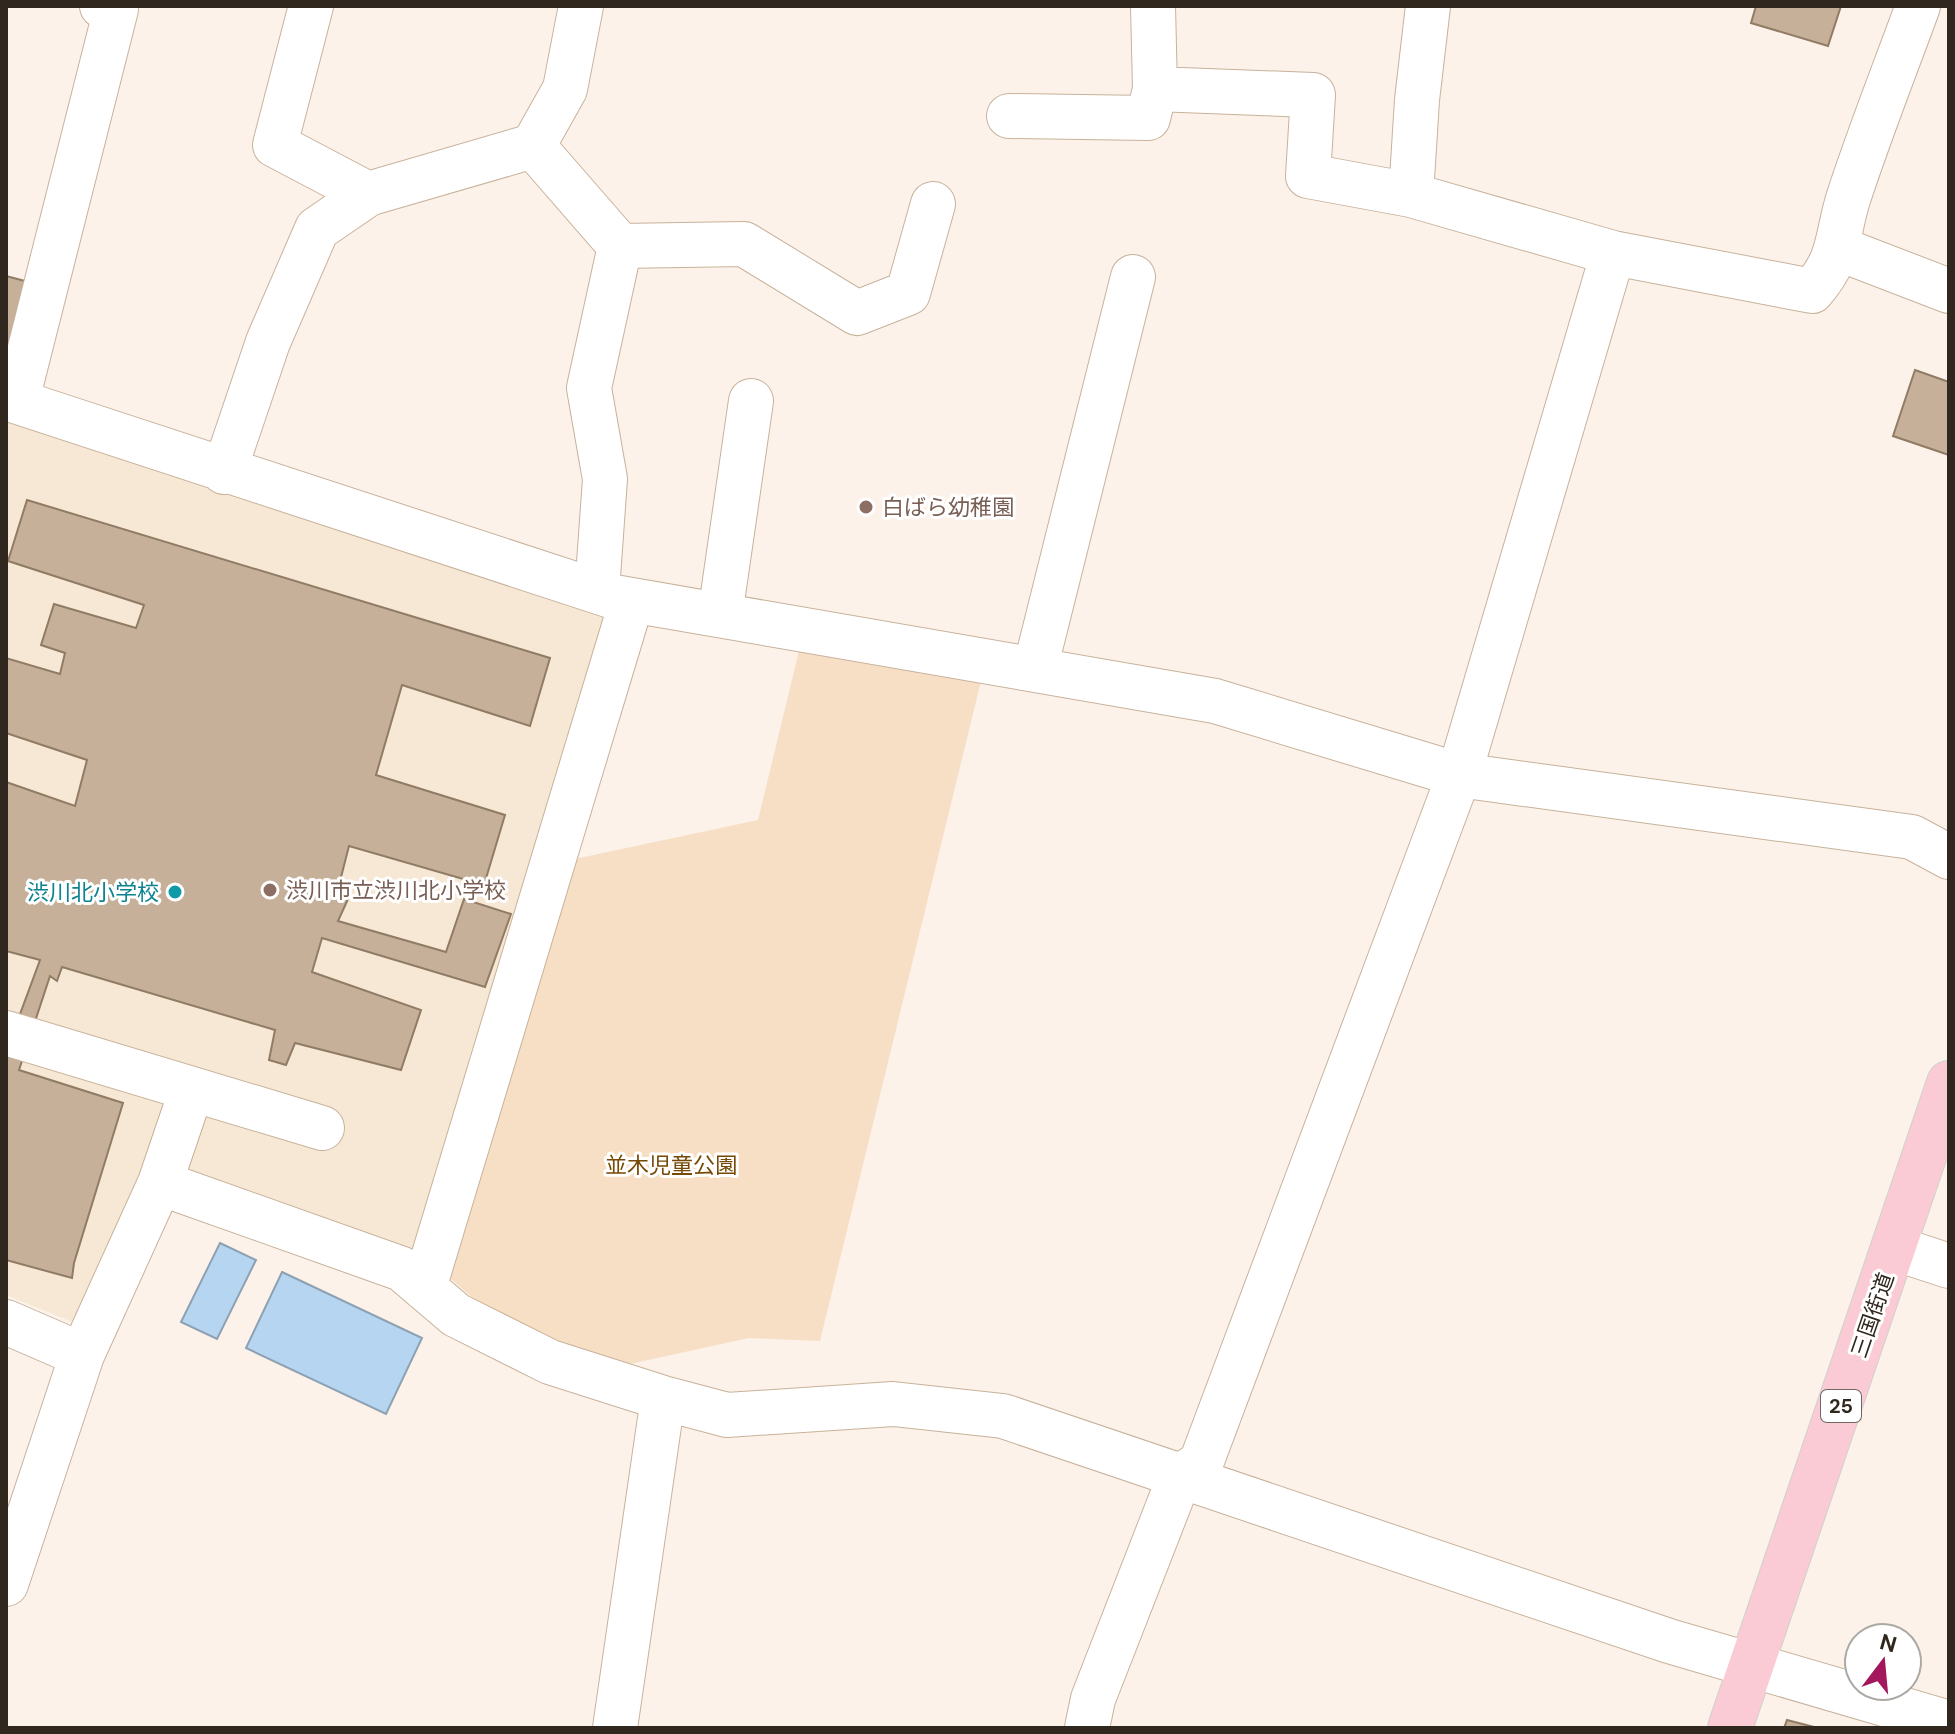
<svg xmlns="http://www.w3.org/2000/svg" width="1955" height="1734" font-family="'DM Sans','Noto Sans JP',sans-serif">
	<style>
		.education { fill: #f6e8d5 }
		.green { fill: #f7dfc6 }
		.water { fill: #b5d5f1; stroke: #8da1b2; stroke-width: 2 }
		.building { fill: #c6b099; stroke: #907b65; stroke-width: 2 }
		.lines { fill: none; stroke-linecap: round; stroke-linejoin: round }
		.minor-casing { stroke: #c8b29b; stroke-width: 46 }
		.major-casing { stroke: #d1d0ce; stroke-width: 46 }
		.minor { stroke: #fff; stroke-width: 44 }
		.major { stroke: #facbd4; stroke-width: 44 }
		.education-dot { fill: #8d6e63; stroke: #fff; stroke-width: 3 }
		.culture-dot { fill: #0f9aa8; stroke: #fff; stroke-width: 3 }
		.labels { text-anchor: middle; stroke-width: 6; stroke-linejoin: round; paint-order: stroke }
		.shield { fill: #fff; stroke: #6e6862; stroke-width: 2 }
		.shield-label { font-size: 20px; font-weight: bold; fill: #30281e }
		.education-label { font-size: 22px; fill: #785e54; stroke: #fff; text-anchor: start }
		.culture-label { font-size: 22px; fill: #0d838f; stroke: #fff; text-anchor: end }
		.park-label { font-size: 22px; fill: #764904; stroke: #fff }
		.street-label { font-size: 22px; fill: #30281e; stroke: #fff }
	</style>
	<rect width="100%" height="100%" fill="#fcf2e9"/>
	<path class="education" d="M6,414l610,199 -194,650 -229,-87 -51,-9 -67,156 -69,-28z"/>
	<path class="green" d="M799,651l182,30 -161,660 -71,-3 -133,29 -78,-32 -57,-30 -38,-33 127,-412 188,-40z"/>
	<path class="water" d="M220,1243l36,17 -39,79 -36,-17z
		M282,1272l140,66 -36,76 -140,-66z"/>
	<path class="building" d="M1756,6h85l-13,40 -77,-23z
		M6,276l19,5 -19,74z
		M1915,370l34,12v73l-56,-19z
		M27,500l523,158 -20,68 -128,-41 -26,90 129,40 -21,70 -135,-39 -10,39 9,14 -10,22 108,31 18,-53 47,15 -26,73 -163,-49 -10,34 109,38 -20,60 -106,-27 -9,22 -17,-5 6,-30 -213,-63 -5,14 -7,-5 -31,94 104,33 -49,160 -2,15 -66,-18v-208l34,-92 -34,-9v-169l69,24 12,-46 -81,-27v-75l54,16 5,-21 -24,-8 13,-41 82,24 8,-23 -136,-44z
		M1787,1720l31,8h-34z"/>
	<g class="lines">
		<defs>
			<path id="minor" d="M311,6l-36,139 93,49
				M1153,6l2,83 158,6 -5,81 103,19
				M1428,6l-11,94 -6,95 202,58 199,38c30,-34 24,-55 37,-95 21,-64 46,-127 69,-190
				M1009,116l139,2 7,-29
				M533,146l87,100 124,-2 113,69 51,-20 25,-89
				M1837,248l112,43
				M6,391l15,-7 95,-375 -14,-3
				M6,398l608,199 601,104 244,74 453,62 37,20
				M224,472l44,-130 49,-113 51,-35 165,-48 32,-57 16,-83
				M597,591l8,-112 -16,-91 31,-142
				M720,615l31,-214
				M1035,669l98,-392
				M6,1033l316,95
				M160,1183l32,-94
				M1894,1248l55,18
				M424,1288l208,-688
				M6,1322l76,33
				M6,1584l76,-229 78,-172 242,86 54,46 94,47 113,36 64,17 166,-11 110,12 666,225 280,82
				M615,1728l48,-330
				M1087,1728l6,-29 87,-223 21,-13 258,-688 154,-522"/>
			<path id="major" d="M1730,1728l219,-645"/>
		</defs>
		<use href="#minor" class="minor-casing"/>
		<use href="#major" class="major-casing"/>
		<use href="#minor" class="minor"/>
		<use href="#major" class="major"/>
	</g>
	<g class="education-dot">
		<circle cx="866" cy="507" r="8"/>
		<circle cx="270" cy="890" r="8"/>
	</g>
	<circle class="culture-dot" cx="175" cy="892" r="8"/>
	<g class="labels">
		<rect class="shield" x="1821" y="1390" width="40" height="32" rx="6"/>
		<g class="shield-label">
			<text x="1841" y="1413">25</text>
		</g>
		<g class="education-label">
			<text x="882" y="515">白ばら幼稚園</text>
			<text x="286" y="898">渋川市立渋川北小学校</text>
		</g>
		<g class="culture-label">
			<text x="159" y="900">渋川北小学校</text>
		</g>
		<g class="park-label">
			<text x="671" y="1173">並木児童公園</text>
		</g>
		<g class="street-label">
			<text transform="translate(1872 1315) rotate(-71)" y="8">三国街道</text>
		</g>
	</g>
	<rect width="1955" height="1734" fill="none" stroke="#30281e" stroke-width="16"/>
	<g transform="translate(1883 1662) rotate(16)"><circle r="38" fill="#ffffff" stroke="#aca9a5" stroke-width="2"/>
	<path d="M0-6L14 30L0 20L-14 30Z" fill="#a3175d"/>
	<text y="-12" font-size="22" font-weight="bold" text-anchor="middle" fill="#30281e">N</text>
	</g>
</svg>
